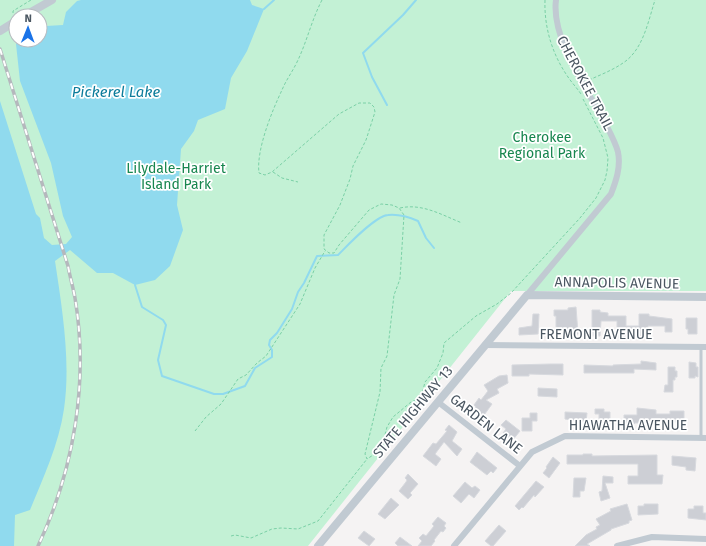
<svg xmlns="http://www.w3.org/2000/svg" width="706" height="546" viewBox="0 0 706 546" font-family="'Fira Sans',sans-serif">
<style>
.green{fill:#c3f1d5;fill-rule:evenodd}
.water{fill:#90daee}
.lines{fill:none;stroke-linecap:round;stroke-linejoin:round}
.stream{stroke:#90daee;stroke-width:2}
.building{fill:#cdcfd5;stroke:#d7d9de}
.path{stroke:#7ad0a6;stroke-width:1;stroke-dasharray:3 2;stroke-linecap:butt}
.service{stroke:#c1cad2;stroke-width:3}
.minor{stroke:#c1cad2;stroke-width:6}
.tertiary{stroke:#c1cad2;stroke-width:8}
.rail-casing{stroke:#b5b8bd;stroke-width:3.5}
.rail{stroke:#fff;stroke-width:2;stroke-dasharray:6;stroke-linecap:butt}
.labels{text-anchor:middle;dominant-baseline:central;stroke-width:3.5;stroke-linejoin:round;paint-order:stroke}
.street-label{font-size:14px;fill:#4a5661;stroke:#fff}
.park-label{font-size:14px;fill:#17864f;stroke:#fff}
.water-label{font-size:15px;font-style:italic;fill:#0c7c9b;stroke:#fff}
</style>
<rect width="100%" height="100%" fill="#f5f3f3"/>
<path class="green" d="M0,0H706V291H511L308,546H0ZM16,16H40V40H16Z"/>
<path class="water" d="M81,0H250L252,5L264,9L247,51L231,78L225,109L198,120L194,131L181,149L177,205L183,230L170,266L155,280L135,285L113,273H97L70,250L55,261C62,308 71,361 64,409C59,444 43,478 30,510L15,515L14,546H0V101L36,214L40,218L44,238L52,245L66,244L72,237L63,216L51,163L20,81L16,44L18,40H40V27L44,25L46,26L63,25L66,12L77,1Z"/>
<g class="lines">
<path class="stream" d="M264,9L274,0
M387,105L372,77L363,53L403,15L416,0
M135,285L142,307L163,320L166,325L158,360L162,376L214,394H223L245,386L255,368L272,357V350L269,345L270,340L277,333L292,309L298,292L304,283L317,256L338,255C348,245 375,216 388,215C398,214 409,217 418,221L426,238L434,248"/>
</g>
<path class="building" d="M576,307L578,334H556V316H554V310H568V308Z
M592,310H600V312L608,313V316H626V326H639V314H649V316L672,319V332H665V326H648V338L625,336V338H617V321H601L600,336H592Z
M533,314H539L538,334L519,335V328L532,326Z
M686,318H697V334H688V329H686Z
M641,361L656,363V370L634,369V373H584V365L613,366V365L641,364Z
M689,362L696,363V367H698V377L695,376V378H689Z
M551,364H563V375L529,374V376H512V365Z
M668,367H675V371H677V377H675V380H673V392H664L665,385H668Z
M507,375L508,383L497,389L499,393L486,400L492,404L482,418L474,410L476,407L474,405L479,398L481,400L488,391L484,385L499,376Z
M538,388L557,389V397L538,396Z
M637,408L656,410V414H670V411H684V422H663V420H647V423H635L632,426H624V415H637Z
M595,409H604V412H610V421H599V414H595Z
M565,412L587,413L586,422L565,419Z
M530,413H537V421H532V431H522V418H530Z
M506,420L520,431L512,441L503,433L506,429L501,425Z
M449,425L457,432L452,441L462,449L457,456L444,442L435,454L441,459L436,466L423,456L433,443L436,444L447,431L445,430Z
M477,452L497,468L493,473L491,471L487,475L470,462Z
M583,454H592V456L657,455V475H663L662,484H628V476H638V464H567V455H583Z
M672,456L696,458L695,471L686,470V467L672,465Z
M553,457L560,463L549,478L543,473L547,468L546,467Z
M408,474L418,484L410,493L412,495L408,499L399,491L406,482L407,480L405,478Z
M603,476L613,477V483H605L610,498L601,501L599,492L602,491Z
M574,478H586L584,491H580V497H573Z
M536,481L544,487L535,497L534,495L523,508L522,507L519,510L515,506Z
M465,482L472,488L475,486L480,490L474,498L469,494L461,503L453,496Z
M391,498L399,505L385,519L378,514Z
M627,504L632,520L629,521V523L611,529V530L587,544L590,546H575L586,535L597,529L596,527L600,525L596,519L611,511L610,509Z
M644,504H658V514L638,515V506H644Z
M694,506H703V513H706V520L688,518V509H694Z
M438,517L446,523L444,526L446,528L443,532L441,531L434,540L435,541L431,546H418L422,541L419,538L423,534L426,536L434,526L432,524Z
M499,525L506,531L493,546H491L485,541Z
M364,531L375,539L369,546L358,538Z
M400,537L412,546H398L395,543Z"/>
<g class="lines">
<path class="path" d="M322,0C312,19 307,41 298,60C293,71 286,80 282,90C272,111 256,150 259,173L265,175L272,172L339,114L359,103H370L374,107L375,112L366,140L353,166L350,179L340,205L324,235V249L329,253H334L339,245L369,210L381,204L392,205L399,208L404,215L400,279L394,295L387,356L381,368L380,392L365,454L367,459L381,450L387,427L393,417L411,402L421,398L425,382L437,368L443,353L444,343L476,316L497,304L511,293L580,218L596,198L605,180L607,171L608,158L603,138L583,99
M545,0C544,27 552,54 568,77C572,83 577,88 581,94
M13,13V11L31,0
M589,80C600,75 613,70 623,63C643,50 648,22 655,0
M273,172L282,178L298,182
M400,208C422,203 442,215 462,223
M195,431L206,417L221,404L238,379L246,375L257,363L266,356L300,304L315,268L325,251
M231,536L235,535L251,538L272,529L281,528L298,529L318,521L367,459"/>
<path class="service" d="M701,347V438"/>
<path class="minor" d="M527,295L611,194C616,181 621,167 618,152C615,141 608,129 603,119C585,86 551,37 556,0
M485,345L706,347
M438,402L520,466
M454,546L532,452L565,436L706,438
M617,546L652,537L706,539"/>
<path class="tertiary" d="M24,16L52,0
M0,31L16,21
M318,546L527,295L706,297"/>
<g class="rail-casing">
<path id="rail" d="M0,49L68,266C70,277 73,287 75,298C89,381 74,470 38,546"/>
</g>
<use href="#rail" class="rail"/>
</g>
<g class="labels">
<g class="street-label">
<text transform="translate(585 83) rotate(62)">CHEROKEE TRAIL</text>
<text transform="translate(617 283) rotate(1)">ANNAPOLIS AVENUE</text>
<text x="596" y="334">FREMONT AVENUE</text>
<text transform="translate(413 412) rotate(-50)">STATE HIGHWAY 13</text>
<text transform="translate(486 424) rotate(38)">GARDEN LANE</text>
<text x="628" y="425">HIAWATHA AVENUE</text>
</g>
<g class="park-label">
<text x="542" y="137">Cherokee<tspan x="542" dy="16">Regional Park</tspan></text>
<text x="176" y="168">Lilydale-Harriet<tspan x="176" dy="16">Island Park</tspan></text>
</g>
<g class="water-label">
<text x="116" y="92">Pickerel Lake</text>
</g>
</g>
<g transform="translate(28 28) rotate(1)"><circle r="19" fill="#ffffff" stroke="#b7bbc0"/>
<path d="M0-3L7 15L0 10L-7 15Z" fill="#1a73e8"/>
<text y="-6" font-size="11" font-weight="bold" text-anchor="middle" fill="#4a5661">N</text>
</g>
</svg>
